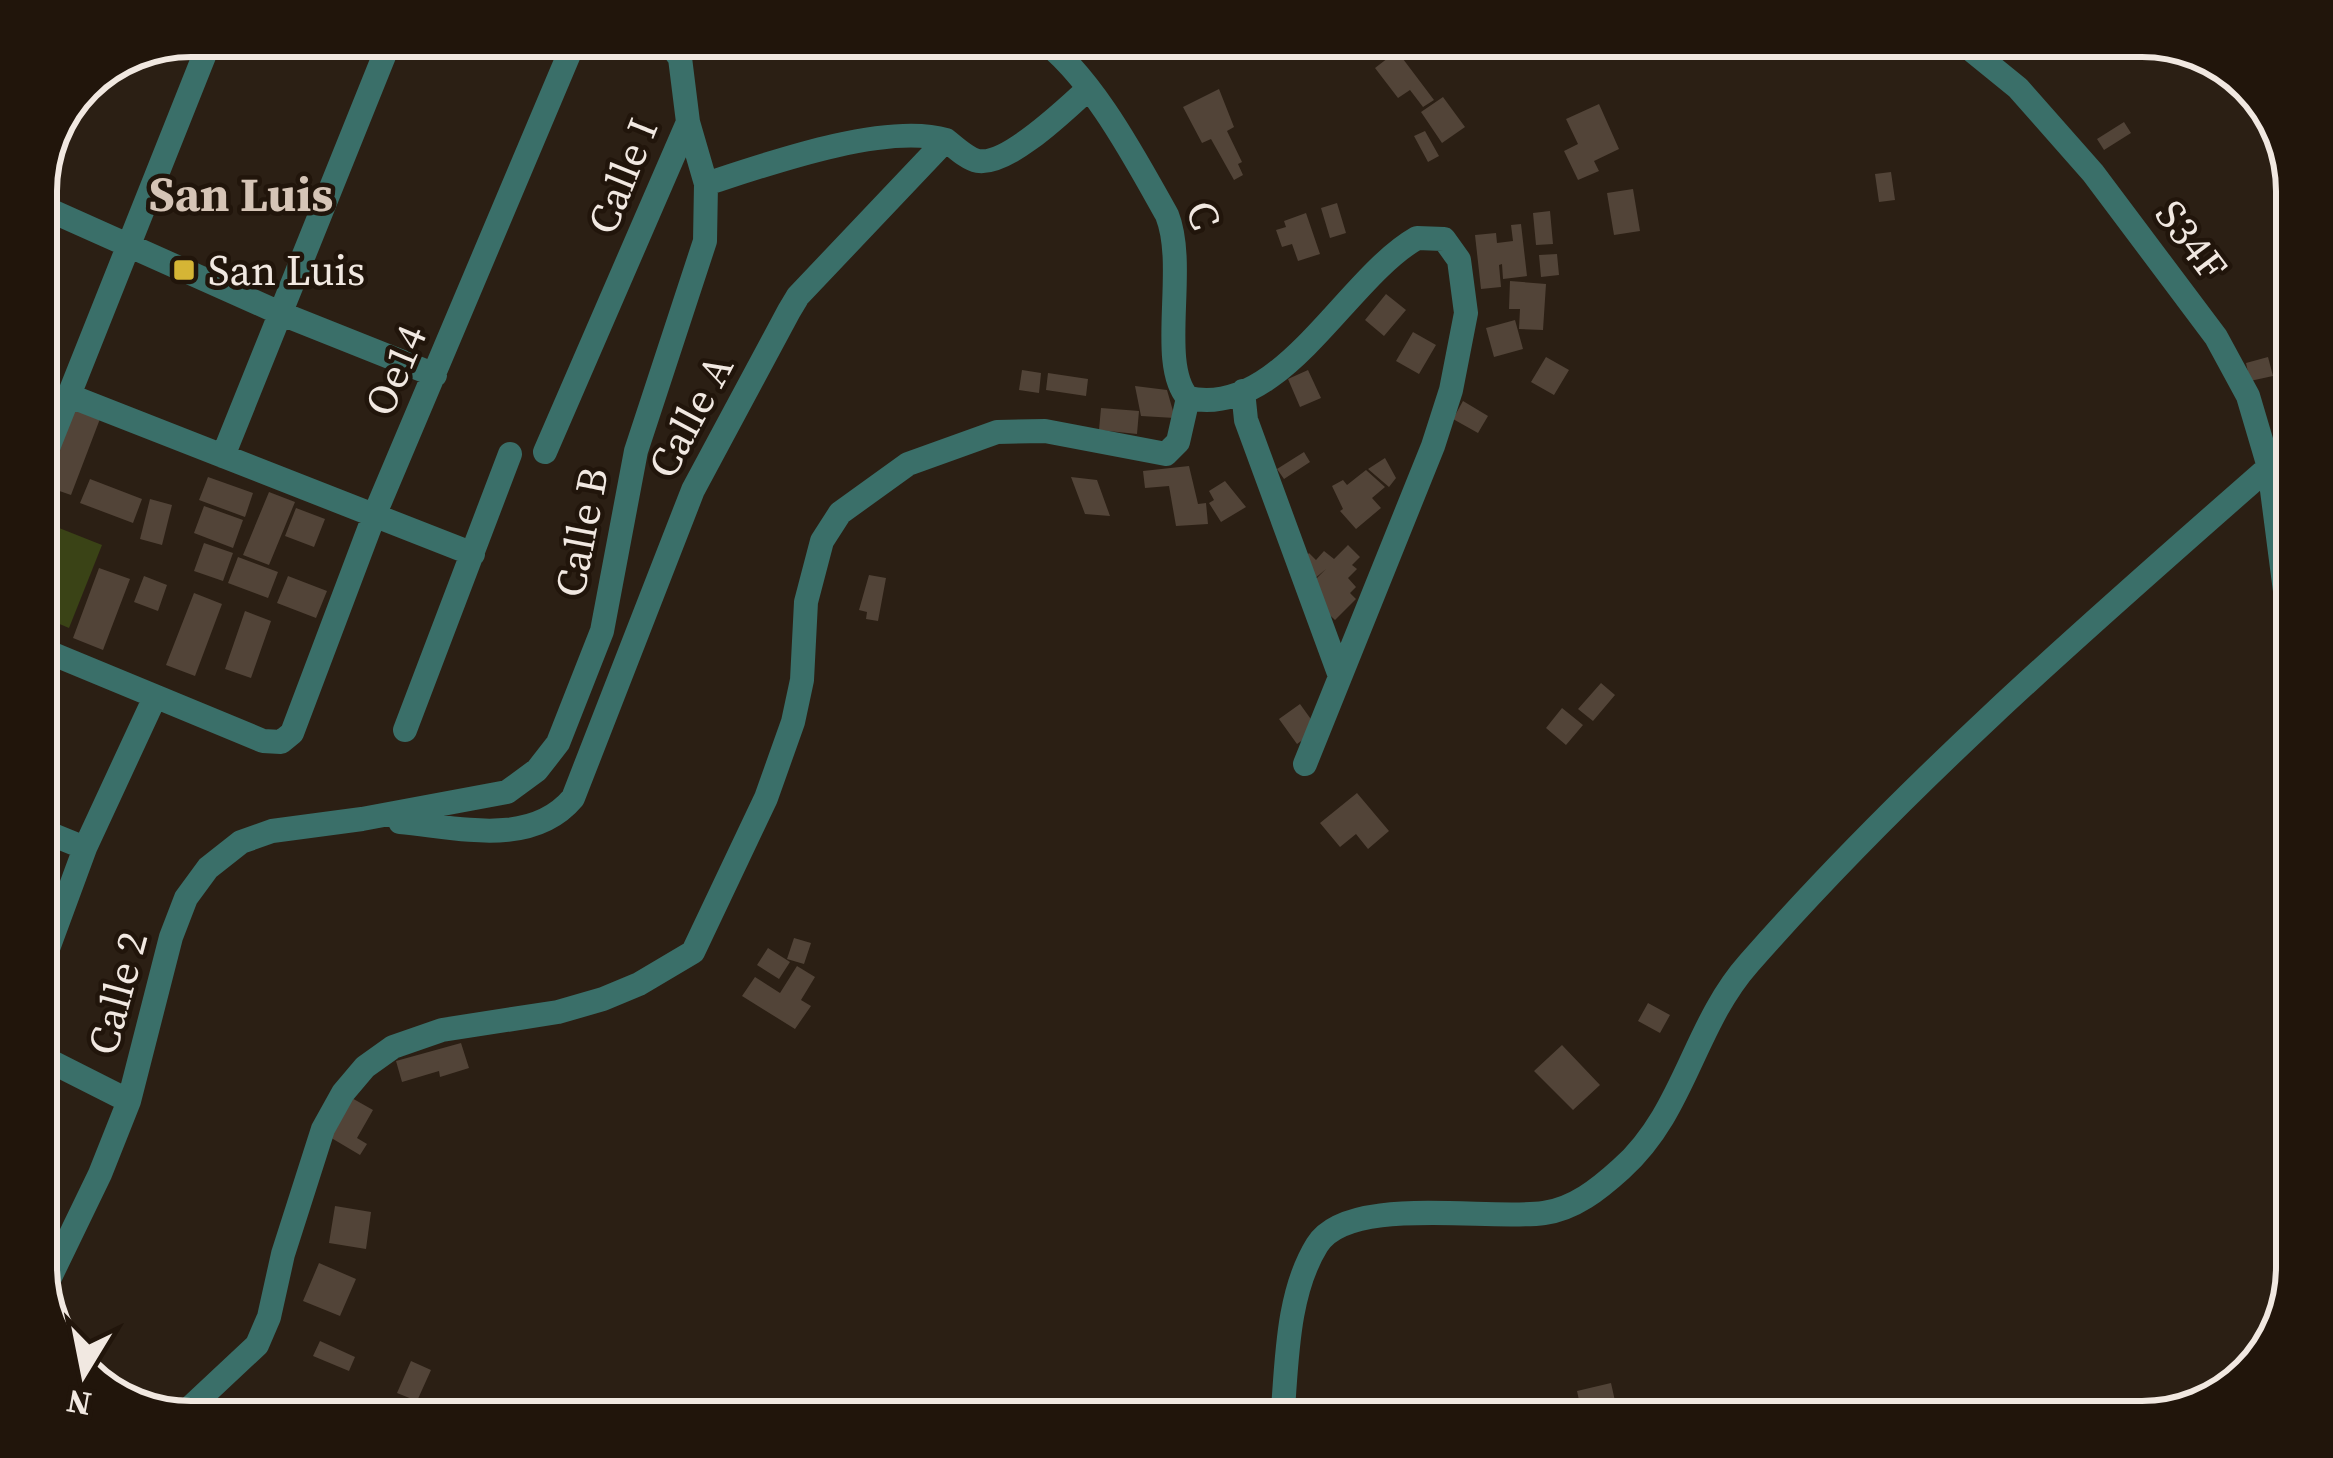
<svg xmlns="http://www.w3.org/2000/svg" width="2333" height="1458" viewBox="0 0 2333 1458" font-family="'Source Serif 4',serif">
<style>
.green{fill:#3a4316}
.building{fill:#524438}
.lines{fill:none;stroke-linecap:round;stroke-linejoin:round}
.minor{stroke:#3a6f69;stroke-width:24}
.poi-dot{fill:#d5b535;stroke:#21150b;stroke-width:4.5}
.labels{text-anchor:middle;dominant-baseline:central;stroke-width:9;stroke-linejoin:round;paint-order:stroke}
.street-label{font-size:42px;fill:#f1e8e1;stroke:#21150b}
.poi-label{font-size:42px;fill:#f1e8e1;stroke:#21150b;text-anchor:start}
.quarter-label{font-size:48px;font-weight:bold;fill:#d5c4b6;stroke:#21150b}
.rim{fill:none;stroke:#f1e8e1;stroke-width:6}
</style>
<rect width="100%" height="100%" fill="#2b1f14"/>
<path class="green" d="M49,524L102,545L69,628L36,614V558Z"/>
<path class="building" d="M1397,51L1434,100L1423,107L1410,90L1398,98L1375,68Z
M1219,89L1234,127L1227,131L1242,162L1238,164L1243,175L1234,180L1211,139L1202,143L1183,107Z
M1443,97L1465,127L1442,143L1421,112Z
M1599,104L1619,149L1594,161L1599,171L1578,180L1564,151L1578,144L1566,119Z
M2124,122L2131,133L2104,150L2097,139Z
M1425,131L1439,156L1428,162L1414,136Z
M1891,172L1895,200L1879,202L1875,174Z
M1633,189L1640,231L1614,235L1607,193Z
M1337,203L1346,233L1330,238L1321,208Z
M1550,211L1553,244L1536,245L1533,213Z
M1306,213L1320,254L1298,261L1292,244L1282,247L1276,230L1286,227L1284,221Z
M1521,224L1527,276L1503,279L1502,264L1499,265L1501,287L1481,289L1475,235L1496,233L1497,243L1513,241L1511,225Z
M1557,254L1559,275L1541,277L1539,255Z
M1510,281L1546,284L1543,330L1519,329L1520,309H1509Z
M1386,294L1406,310L1384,336L1365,320Z
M1515,320L1523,349L1494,357L1486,328Z
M1413,332L1436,345L1419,374L1396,361Z
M1546,357L1569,370L1554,395L1531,382Z
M2268,357L2273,376L2250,381L2246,363Z
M1022,370L1041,373L1039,393L1019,390Z
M1308,370L1321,398L1300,407L1288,379Z
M1048,373L1088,379L1086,396L1046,390Z
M1135,386L1167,390L1175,418L1141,416Z
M77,401L103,411L71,495L45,486Z
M1463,401L1488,416L1478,433L1453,419Z
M1101,408L1139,411L1137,434L1099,430Z
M1304,452L1310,462L1284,479L1277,469Z
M1385,458L1396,478L1389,487L1368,469Z
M1189,466L1198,504L1206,503L1208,524L1176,526L1169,486L1145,488L1143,471Z
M1366,470L1385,487L1372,498L1381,508L1356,529L1340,511L1343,509L1332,486L1343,480L1347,485Z
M208,477L253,493L245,517L199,500Z
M1071,477L1097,480L1110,516L1085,514Z
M90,479L142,499L133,523L80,503Z
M1225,481L1246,507L1221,522L1209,503L1214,500L1209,491Z
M269,492L295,502L269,565L243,555Z
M150,499L172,505L162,545L140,539Z
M204,506L243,520L233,548L194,533Z
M296,508L325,519L314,547L285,536Z
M204,543L233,553L223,581L194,571Z
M1348,545L1360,557L1352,565L1357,569L1348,578L1356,587L1350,593L1356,599L1335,620L1319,605L1308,587L1326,569L1313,580L1300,563L1309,553L1316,560L1324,551L1334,559Z
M238,557L278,572L268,598L228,583Z
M99,568L130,579L103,650L73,638Z
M869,575L886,578L878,621L866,619L867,612L859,610Z
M144,576L167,585L158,611L134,602Z
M288,576L327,591L316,618L277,603Z
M194,593L222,604L195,676L166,665Z
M245,611L271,621L251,678L225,669Z
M1601,683L1615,695L1593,721L1578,709Z
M1300,704L1318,729L1297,744L1279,719Z
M1562,708L1583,725L1566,745L1546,728Z
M1357,793L1389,831L1368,849L1356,834L1340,847L1320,823Z
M794,938L811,943L804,964L787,959Z
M768,948L790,962L779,979L757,965Z
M797,966L815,977L801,1000L811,1006L795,1029L742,996L755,977L780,993Z
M1648,1003L1670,1015L1660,1033L1638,1021Z
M461,1043L469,1068L440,1077L439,1071L402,1082L396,1061Z
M1562,1045L1600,1085L1573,1110L1534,1071Z
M350,1097L373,1110L357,1138L367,1144L360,1155L328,1136Z
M335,1206L371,1212L366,1249L329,1243Z
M319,1263L356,1279L340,1316L303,1301Z
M320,1341L355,1357L349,1371L313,1356Z
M411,1361L431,1370L417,1401L397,1393Z
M1611,1383L1615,1401L1581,1409L1577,1391Z"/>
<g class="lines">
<path class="minor" d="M543,36L649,38L671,46L680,58L688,122L545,452
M1037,36C1091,74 1135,158 1167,215C1188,268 1157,363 1188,398C1281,419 1345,279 1417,238L1444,239L1459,260L1466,313L1451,390L1433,446L1305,764
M1954,36L2018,88L2093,173L2216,337L2248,396L2269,467L2297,684
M946,140C955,147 967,159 978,161C1008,166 1067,108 1088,89
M36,204L282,314L435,375
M1243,391L1246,420L1340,676
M70,396L473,554
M223,456L392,36
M36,478L212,36
M36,647L263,741L281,742L292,733L374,516L575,40
M405,730L510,454
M400,822C457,827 531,848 573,798L693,490L789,311L798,296L946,140C886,122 767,164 706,184
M36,828L85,848
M36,981L85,848L155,697
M36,1054L129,1101
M42,1294L100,1174L129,1101L171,937L186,898L208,868L241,842L272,831L362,819L507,792L537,770L558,743L602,631L636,451L705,241L706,184L688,122
M179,1418L257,1345L269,1317L283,1254L323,1129L343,1093L365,1067L393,1047L442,1030L558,1012L603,999L639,984L693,952L766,798L793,722L802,680L806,602L822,541L840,513L908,464L997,432L1045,431L1166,454L1178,442L1188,398
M1282,1422C1287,1365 1286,1295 1317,1245C1348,1194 1488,1221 1544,1213C1574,1209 1599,1189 1621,1169C1685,1112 1693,1026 1749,963C1907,783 2090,624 2269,467"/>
</g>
<rect class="poi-dot" x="172" y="258" width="24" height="24" rx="6"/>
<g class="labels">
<g class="street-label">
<text transform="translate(622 176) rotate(-68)">Calle I</text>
<text transform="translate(1204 215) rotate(71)">C</text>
<text transform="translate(2192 240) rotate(53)">S34F</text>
<text transform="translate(395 370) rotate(-67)">Oe14</text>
<text transform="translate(690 416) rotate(-62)">Calle A</text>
<text transform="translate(581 532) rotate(-79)">Calle B</text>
<text transform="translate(117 993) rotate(-75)">Calle 2</text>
</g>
<g class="poi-label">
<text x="208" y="270">San Luis</text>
</g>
<g class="quarter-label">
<text x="241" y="194">San Luis</text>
</g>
</g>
<path d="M0 0H2333V1458H0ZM191 57H2142A134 134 0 0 1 2276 191V1267A134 134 0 0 1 2142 1401H191A134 134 0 0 1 57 1267V191A134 134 0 0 1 191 57Z" fill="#21150b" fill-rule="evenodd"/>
<path class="rim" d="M191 57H2142A134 134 0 0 1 2276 191V1267A134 134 0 0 1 2142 1401H191A134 134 0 0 1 57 1267V191A134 134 0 0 1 191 57Z"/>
<g transform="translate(84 1374) rotate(190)" stroke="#21150b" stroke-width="9" paint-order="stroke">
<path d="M0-9L21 45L0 30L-21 45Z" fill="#f1e8e1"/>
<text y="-18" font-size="33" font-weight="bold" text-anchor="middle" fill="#f1e8e1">N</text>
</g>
</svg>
